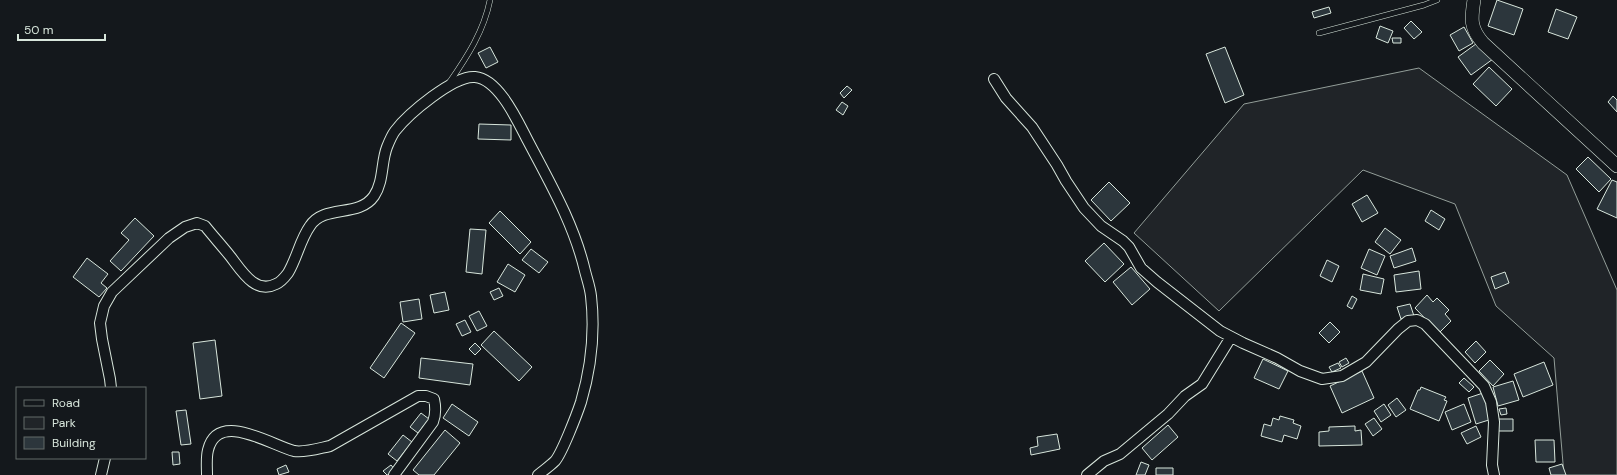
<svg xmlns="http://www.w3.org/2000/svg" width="1617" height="475" viewBox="0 0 1617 475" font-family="'DM Sans',sans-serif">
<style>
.green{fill:#202428;stroke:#939e99}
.building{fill:#2c363c;stroke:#d8e6dc}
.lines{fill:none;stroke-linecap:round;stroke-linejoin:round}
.service-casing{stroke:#d8e6dc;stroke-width:6}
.minor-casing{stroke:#d8e6dc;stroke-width:12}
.tertiary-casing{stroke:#d8e6dc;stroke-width:14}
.service{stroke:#14181c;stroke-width:5}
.minor{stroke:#14181c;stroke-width:10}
.tertiary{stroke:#14181c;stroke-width:13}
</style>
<rect width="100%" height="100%" fill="#14181c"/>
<path class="green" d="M1419,68L1567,175L1617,290V475H1564L1554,358L1496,306L1455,204L1363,170L1219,311L1134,233L1244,104Z"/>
<path class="building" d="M1497,0L1523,9L1514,35L1488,26Z
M1329,7L1331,13L1314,18L1312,12Z
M1556,9L1577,17L1568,39L1548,32Z
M1411,21L1422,32L1414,39L1404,28Z
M1380,26L1393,31L1388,43L1376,38Z
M1464,27L1473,43L1459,51L1450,35Z
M1392,38H1401V43H1393Z
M1480,41L1493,59L1471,75L1458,57Z
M490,47L498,62L486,68L478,53Z
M1225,47L1244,95L1225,103L1206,54Z
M1489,67L1512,89L1496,106L1473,84Z
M847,86L852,90L844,98L840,93Z
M1613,96L1617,100V112L1608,102Z
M842,102L848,106L843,115L836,110Z
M479,124L511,125V140L478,139Z
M1588,157L1611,179L1599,192L1576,169Z
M1612,180L1617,182V218L1597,209Z
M1109,182L1130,203L1111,221L1091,200Z
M1367,195L1378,213L1362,222L1352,204Z
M1431,210L1445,219L1439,230L1425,221Z
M500,211L531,242L520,254L489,223Z
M135,218L154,236L121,271L110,261L129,240L121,233Z
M1385,228L1401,240L1390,254L1375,242Z
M470,229L486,230L482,274L466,272Z
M1104,243L1124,264L1105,282L1085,261Z
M1412,248L1416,261L1394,268L1390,256Z
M531,249L548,262L539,273L522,260Z
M1369,249L1385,256L1377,275L1361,268Z
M87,258L108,274L101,283L107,288L99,297L73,277Z
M1327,260L1339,266L1332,282L1320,276Z
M508,264L525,275L515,292L497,282Z
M1131,267L1150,289L1132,305L1113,282Z
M1419,271L1421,289L1396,292L1394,275Z
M1505,272L1509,283L1495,289L1491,277Z
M1363,274L1384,279L1381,294L1360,290Z
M499,288L503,296L494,300L490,292Z
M445,292L449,310L434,313L430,295Z
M1427,295L1433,302L1437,298L1449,310L1445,314L1451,321L1439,333L1415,308Z
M1352,296L1357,299L1352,309L1347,306Z
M419,299L422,319L403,322L400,302Z
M1410,304L1414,316L1401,319L1397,307Z
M479,311L487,326L477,331L469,316Z
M465,320L471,332L462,336L456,324Z
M1330,322L1340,332L1329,343L1319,333Z
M401,323L415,333L384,378L370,368Z
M494,331L532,367L519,381L481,345Z
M215,340L222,396L200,399L193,343Z
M1476,341L1486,352L1475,363L1465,352Z
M475,343L481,349L475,355L469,349Z
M421,358L473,364L470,385L419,378Z
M1346,358L1349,363L1342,367L1339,362Z
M1263,359L1288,371L1279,389L1254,378Z
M1490,360L1504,374L1493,386L1479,371Z
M1544,362L1553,385L1523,397L1514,374Z
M1338,363L1341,368L1332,372L1329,367Z
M1362,371L1374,398L1342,413L1330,386Z
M1464,378L1474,387L1469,392L1459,383Z
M1513,381L1519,400L1498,406L1493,387Z
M1421,387L1446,397L1444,400L1447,401L1439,421L1410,409L1418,390H1420Z
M1483,393L1492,419L1476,424L1468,398Z
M1397,398L1406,410L1396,417L1388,405Z
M452,404L478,422L469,436L443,418Z
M1384,404L1391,415L1381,422L1374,411Z
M1464,404L1471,422L1452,430L1445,412Z
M1506,408L1507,414L1501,415L1499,409Z
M186,410L191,444L181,445L176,411Z
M421,413L429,419L418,433L410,427Z
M1280,416L1294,420L1293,423L1301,426L1297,439L1284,435L1282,442L1261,436L1264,424L1271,426L1273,418L1279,420Z
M1374,418L1382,429L1373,436L1365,424Z
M1497,419H1513V431H1497Z
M1168,425L1178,437L1152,460L1142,448Z
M1355,426V431L1361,430L1362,445L1319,446V432L1329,431V427Z
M1476,426L1481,437L1467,444L1461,433Z
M445,430L460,443L434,475H419L413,470Z
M1057,434L1060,449L1031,455L1030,448L1038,446L1037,437Z
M403,435L412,442L397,461L388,454Z
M1535,440H1554L1555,462H1536Z
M172,452H179L180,464L173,465Z
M1141,462L1149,465L1145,475H1136Z
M1562,464L1566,475H1551L1549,468Z
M286,465L289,472L279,475L277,469Z
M391,465L396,471L391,475H387L383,471Z
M1156,468H1173V475H1156Z"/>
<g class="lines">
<g class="service-casing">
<path id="service" d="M1319,33L1424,5L1437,0
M449,83C467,57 484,31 490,0"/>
</g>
<g class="minor-casing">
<path id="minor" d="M994,79L1006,98L1032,127L1057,165L1066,181L1084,208L1101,226L1123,241L1129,247L1141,268L1157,282L1220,331L1243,343L1277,358L1300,371L1322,379L1342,376L1366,362L1398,329L1408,321L1417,320L1425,324L1484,386L1491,402L1494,422L1492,465L1494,475
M111,388L110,379L102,339L100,323L104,306L112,292L169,238L185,227L197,223L205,226C213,236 222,246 230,256C241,270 255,295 276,284C281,282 285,277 288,273C297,258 300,240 310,226C324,204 359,218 374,196C384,181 381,162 387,147C389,142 392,135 395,131C408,114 454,75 475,77C499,79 518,122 528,141C550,183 574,224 585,271C587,279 590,287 591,296C595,331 591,368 581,402C577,414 562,453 555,461C550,466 544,470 538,475
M101,475L105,458
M207,475C207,467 206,458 208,450C218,410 271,445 294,451C305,453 320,448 330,446L418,396H426L434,399C436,408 436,414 433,422L394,475
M1087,475L1104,461L1120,454L1168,414L1185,396L1202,384L1231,337"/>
</g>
<g class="tertiary-casing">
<path id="tertiary" d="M1474,0C1471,19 1470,28 1483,43L1617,166"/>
</g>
<use href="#service" class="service"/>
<use href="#minor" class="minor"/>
<use href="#tertiary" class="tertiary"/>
</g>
<rect x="16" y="387" width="130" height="72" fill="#14181c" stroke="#626a69"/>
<rect x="24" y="400" width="20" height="6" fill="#14181c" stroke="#626a69"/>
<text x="52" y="407" font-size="12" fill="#d8e6dc">Road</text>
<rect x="24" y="417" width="20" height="12" fill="#202428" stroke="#626a69"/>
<text x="52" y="427" font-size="12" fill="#d8e6dc">Park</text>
<rect x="24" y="437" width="20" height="12" fill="#2c363c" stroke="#626a69"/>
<text x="52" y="447" font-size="12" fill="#d8e6dc">Building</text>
<path d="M18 34v6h87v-6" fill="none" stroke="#d8e6dc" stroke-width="2"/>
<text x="24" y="34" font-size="12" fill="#d8e6dc" stroke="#14181c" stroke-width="3" paint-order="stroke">50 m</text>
</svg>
